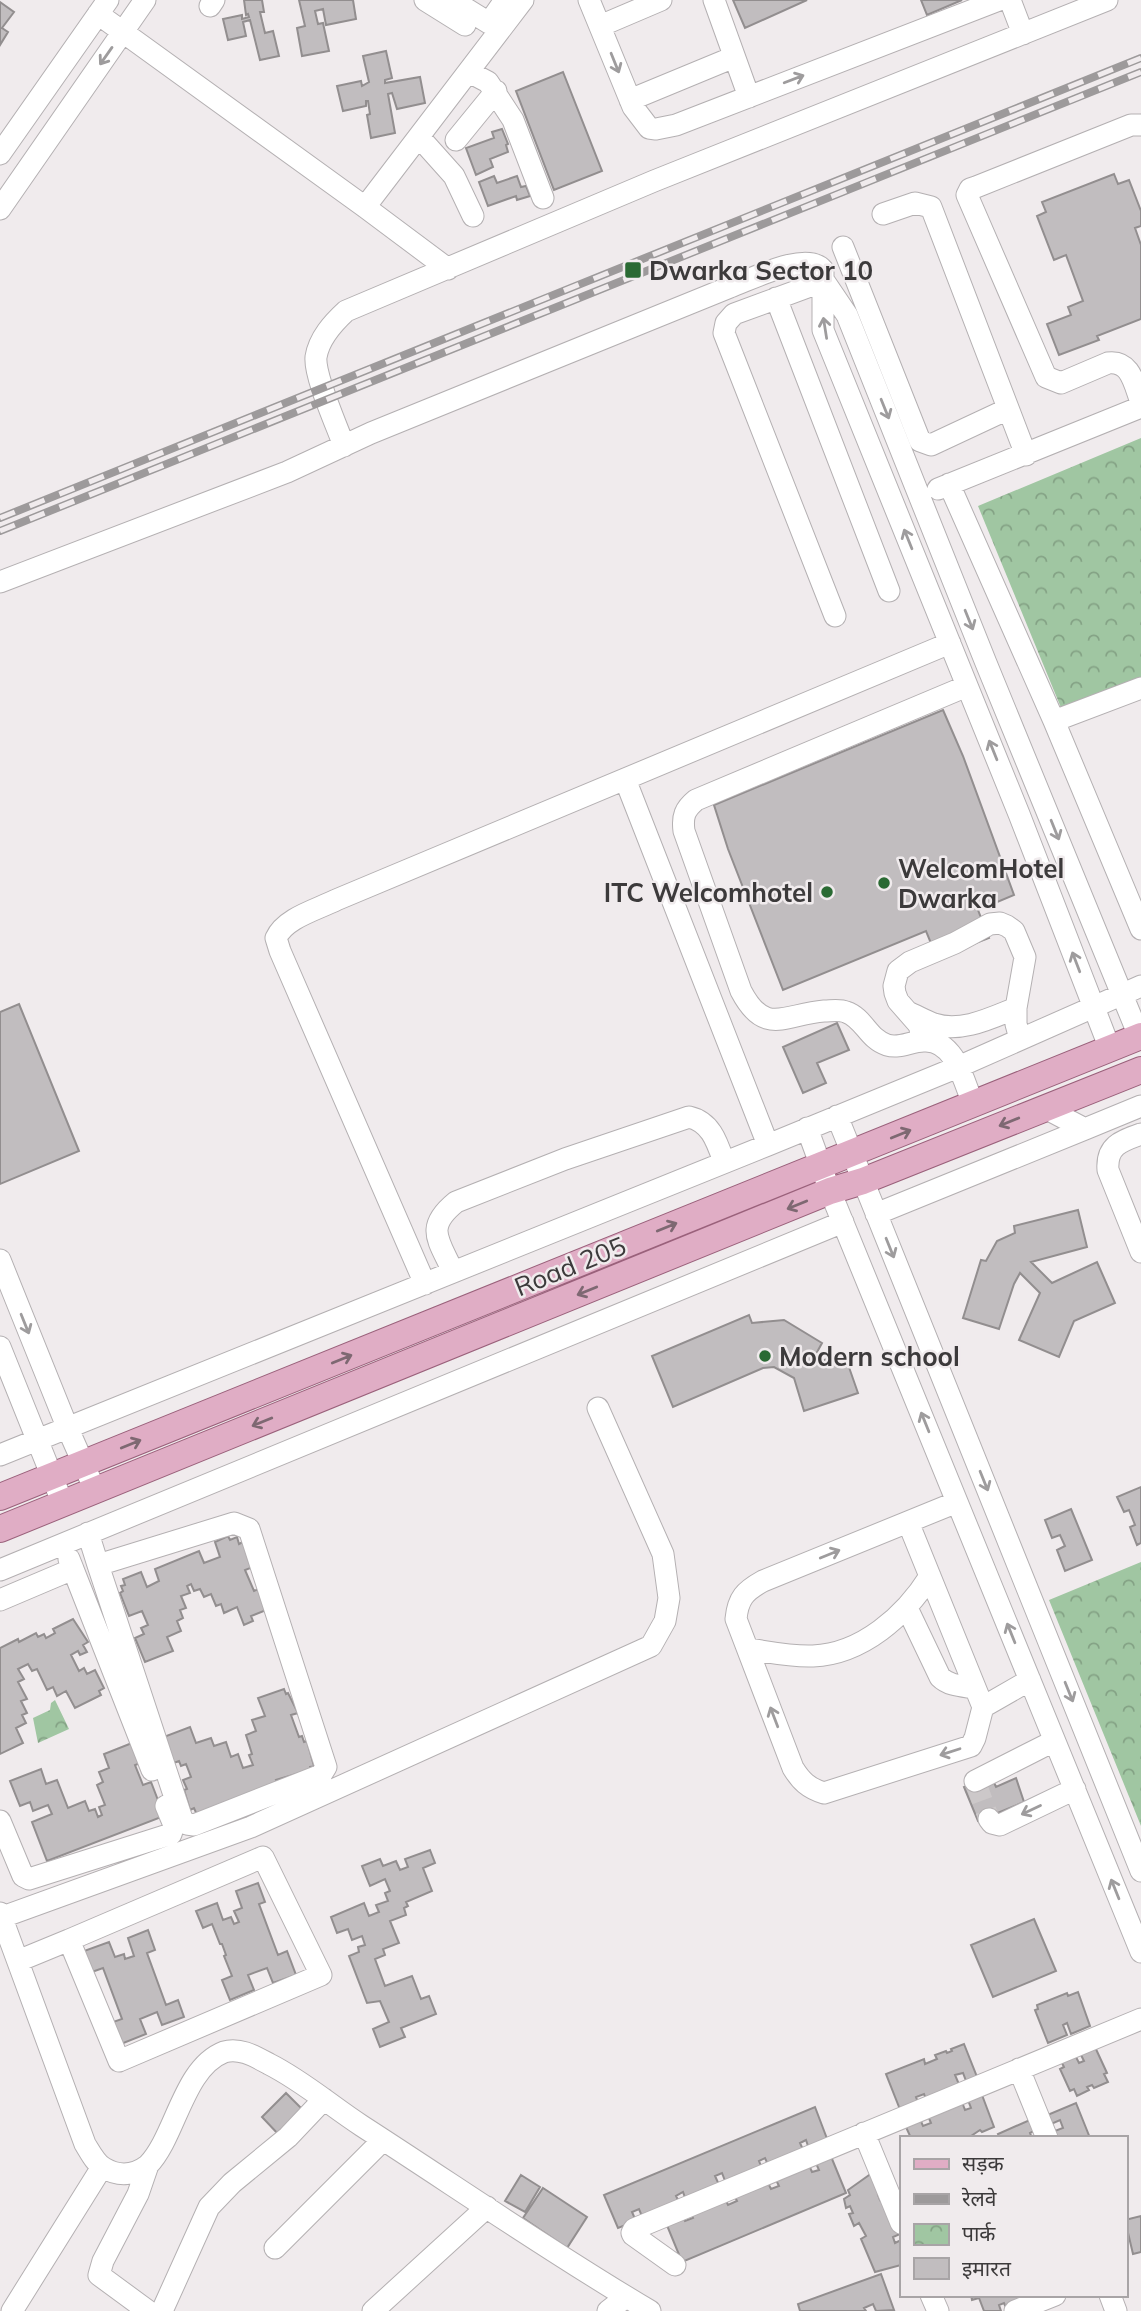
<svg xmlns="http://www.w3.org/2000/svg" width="1141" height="2311" viewBox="0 0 1141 2311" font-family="Mulish,'Noto Sans Devanagari',sans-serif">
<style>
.park{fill:url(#park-crowns)}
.building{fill:#c1bdbf;stroke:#928e8f;stroke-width:2}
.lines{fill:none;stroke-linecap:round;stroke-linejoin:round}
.minor-tunnel{stroke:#ccc8c9;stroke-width:21;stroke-dasharray:21 10;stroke-linecap:butt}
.minor-casing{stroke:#b4b0b2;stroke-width:23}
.major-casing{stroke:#9a617b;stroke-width:28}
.minor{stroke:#fff;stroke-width:21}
.major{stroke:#e0adc5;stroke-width:26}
.rail-casing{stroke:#9d9a9b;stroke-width:8}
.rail{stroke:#f0ebed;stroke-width:5;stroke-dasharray:16;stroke-linecap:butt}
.oneway{stroke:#9e9c9d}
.oneway2{stroke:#7e6872}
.poi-dot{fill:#2a6a33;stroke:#f0ebed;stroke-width:2.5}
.labels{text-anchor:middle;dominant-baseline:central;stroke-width:5;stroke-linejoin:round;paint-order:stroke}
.poi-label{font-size:26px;font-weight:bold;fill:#3c3a3b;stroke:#f0ebed;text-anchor:start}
.street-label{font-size:26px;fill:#3c3a3b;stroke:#f0ebed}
</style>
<defs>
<pattern id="park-crowns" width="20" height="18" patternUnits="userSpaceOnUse" patternTransform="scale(1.75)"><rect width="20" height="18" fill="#a0c6a2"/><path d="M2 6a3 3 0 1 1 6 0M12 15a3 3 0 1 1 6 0" fill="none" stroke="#84a285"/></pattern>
</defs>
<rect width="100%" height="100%" fill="#f0ebed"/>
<path class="park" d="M1141,438V683L1064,715L978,506Z
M1141,1562V1826L1049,1600Z
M55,1700L69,1729L38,1743L33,1718L50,1710L51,1703Z"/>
<path class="building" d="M244,0H262L264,12H260L265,33L273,31L279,56L260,60L250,20L243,22L246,36L228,40L223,19L242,15V19L249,17L248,14L246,15Z
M299,0H353L356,19L326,25L323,9L315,11L318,24L323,23L329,51L302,56L297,28L305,26Z
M733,0H807L745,28Z
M921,0H962L927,15Z
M0,2L14,12L2,28L8,32L0,45Z
M386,51L392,78L385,80V83L420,77L425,103L397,109L392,93L388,94L395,133L371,138L367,115L370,114L368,101H366V106L343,111L337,86L361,81L362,86L369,82L363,56Z
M563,72L602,171L554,190L516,91Z
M502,129L508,144L506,145L508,152L490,159L493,167L476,175L466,148L494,138L492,132Z
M1114,174L1118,184L1129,180L1141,211V226L1135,228L1141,245V319L1097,336L1099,340L1059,355L1047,324L1071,315L1068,307L1083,301L1066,255L1054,260L1037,216L1046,212L1042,202Z
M494,176L497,183L517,176L521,187L526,186L530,196L517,200L516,196L488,206L479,182Z
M943,710L963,756L1014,895L978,910L989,938L937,958L926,931L783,990L728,849L714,805Z
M19,1004L79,1151L0,1184V1012Z
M837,1023L849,1050L817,1063L826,1083L803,1093L783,1047Z
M1078,1210L1087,1247L1031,1262L1052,1283L1097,1262L1115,1303L1074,1321L1059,1357L1019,1340L1040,1293L1020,1273L1014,1284L999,1329L963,1318L981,1260L986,1261L997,1241L1015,1233L1014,1226Z
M749,1315L752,1323L784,1320L822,1343L810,1365L844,1353L858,1393L804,1411L794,1378L774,1367L763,1368L673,1407L652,1356Z
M1141,1487V1543L1137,1545L1130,1527L1135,1525L1129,1510L1124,1512L1117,1497Z
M1071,1509L1092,1560L1065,1571L1057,1550L1065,1546L1060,1535L1052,1538L1045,1520Z
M228,1536L230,1540L237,1537L239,1544L243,1542L253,1567L245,1570L254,1591L263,1587L269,1609L251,1616L253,1621L244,1625L237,1607L224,1613L221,1604L216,1606L211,1594L204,1597L200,1589L194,1591L191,1584L187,1586L190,1593L181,1596L186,1608L180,1610L183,1618L177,1621L181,1631L167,1637L173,1651L145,1662L135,1638L144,1634L141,1628L148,1625L142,1611L129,1616L120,1593L123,1591L121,1586L125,1585L123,1579L141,1572L147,1587L159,1581L155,1569L199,1551L204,1563L220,1557L215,1542Z
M73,1619L88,1642L83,1645L87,1652L80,1655L78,1651L71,1655L79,1671L84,1668L87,1674L95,1670L104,1688L99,1691L101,1695L75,1708L66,1691L57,1696L53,1687L47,1690L37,1669L32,1671L28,1664L18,1669L24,1679L18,1682L27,1699L21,1701L27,1713L22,1715L26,1723L16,1728L23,1743L0,1754V1648L18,1639L19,1642L36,1633L38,1637L44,1634L46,1638L55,1633L53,1629Z
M284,1689L286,1694L288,1693L298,1713L291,1715L299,1737L302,1736L304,1742L307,1741L314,1766L310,1767V1770L276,1780L278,1785L198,1817L194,1808L190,1810L184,1790L187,1789L183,1780L191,1777L186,1764L181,1766L179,1761L171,1764L161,1738L190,1727L196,1743L211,1738L214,1746L226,1742L231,1757L238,1754L243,1768L253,1765L249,1755L252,1754L246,1735L256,1731L252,1720L265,1716L258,1698Z
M132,1743L146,1761L135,1765L143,1785L151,1782L164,1816L47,1861L32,1822L52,1814L48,1805L33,1811L30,1802L20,1806L10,1781L41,1769L46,1784L57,1780L68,1808L85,1801L89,1811L95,1809L98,1817L102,1815L99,1807L105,1805L97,1785L103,1782L99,1772L109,1768L104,1754Z
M991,1776L996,1787L1016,1778L1024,1802L978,1821L964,1787Z
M430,1850L435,1863L423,1868L432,1891L406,1902L408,1906L404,1908L406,1915L390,1921L399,1943L383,1949L385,1955L375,1959L385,1986L412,1976L421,1999L429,1996L436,2014L401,2028L405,2037L380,2047L373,2029L389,2022L380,2001L367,2003L349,1956L359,1952L358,1947L365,1945L362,1936L352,1940L348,1929L337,1933L331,1917L364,1903L369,1916L379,1912L376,1905L388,1901L385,1893L390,1891L385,1879L370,1886L362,1866L380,1859L383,1866L396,1861L400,1870L408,1867L405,1859Z
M258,1883L265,1902L259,1904L278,1955L287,1951L296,1975L273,1983L267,1968L248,1975L254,1990L230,2000L222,1980L232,1976L224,1956L226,1955L222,1944H220L212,1924L203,1928L196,1911L217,1903L223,1920L231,1917L234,1924L239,1922L234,1911L242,1908L236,1891Z
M1034,1919L1056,1971L993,1997L971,1945Z
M148,1930L155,1950L147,1953L166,2005L178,2000L184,2017L162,2025L157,2012L140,2019L146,2034L121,2044L113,2022L122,2019L103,1968L92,1972L84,1951L109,1942L115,1957L124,1954L125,1959L134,1956L128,1938Z
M1078,1992L1090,2026L1071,2034L1067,2023L1063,2025L1067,2035L1048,2043L1035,2010L1038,2009L1037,2005L1067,1993L1068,1996Z
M964,2044L979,2082L968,2086L963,2073L955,2075L961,2089L927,2102L924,2094L916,2097L919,2105L901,2112L886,2074L924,2059L925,2064L937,2059L935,2055L946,2051L947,2053L952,2051L951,2049Z
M1095,2047L1107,2073L1104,2074L1108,2082L1094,2088L1092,2085L1087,2087L1089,2090L1077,2096L1074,2089L1070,2091L1060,2069L1064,2067L1060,2059L1074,2053L1079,2063L1084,2061L1079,2051Z
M286,2093L305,2112L280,2136L262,2117Z
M982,2095L994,2127L982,2132L980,2130L968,2138H911L905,2125L920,2119L923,2126L931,2123L928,2116L962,2102L965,2110L971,2108L968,2100Z
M1076,2103L1090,2138H1055L1052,2132L1063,2128L1060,2120L1049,2125L1045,2116Z
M815,2107L829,2144L810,2152L806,2140L800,2143L805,2154L770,2169L765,2158L759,2161L763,2171L727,2186L722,2173L715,2176L721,2189L687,2203L683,2192L676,2196L681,2206L644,2221L639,2209L632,2212L636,2221L618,2228L604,2195Z
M1032,2119L1036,2130L1030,2133L1032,2138H1000L998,2134Z
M830,2154L846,2193L682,2262L666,2223L683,2216L685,2221L693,2218L691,2213L725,2198L728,2205L737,2201L734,2195L767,2181L771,2189L779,2186L775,2178L808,2163L812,2172L819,2170L815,2161Z
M872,2173L881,2193L878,2195L880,2200L883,2198L900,2234L893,2237L895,2243L901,2240V2265L875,2272L861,2239L866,2236L859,2223L854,2226L849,2214L853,2213L850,2206L846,2208L844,2199L850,2195L848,2190Z
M521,2175L540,2187L525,2212L505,2201Z
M543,2188L587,2217L567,2248L523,2218Z
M1141,2216V2252L1133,2254L1125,2220Z
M881,2274L894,2310L876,2311L873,2304L864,2308L866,2311H800L798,2304Z
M971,2295H1043L1007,2310L1004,2303L999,2305L1001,2311H984L979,2298L972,2300Z"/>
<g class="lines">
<path class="minor-tunnel" d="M975,1781L989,1819"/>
<g class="minor-casing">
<path id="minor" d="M425,0L465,25
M452,0L489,23L505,0
M589,0L633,107L649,128L656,129L676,125L999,0
M714,0L749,97
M1010,0L1023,34
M210,6L214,0
M98,14L365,207L448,269
M600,26L661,0
M469,72L488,82L513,120L543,198
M630,100L734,57
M1141,125H1131L976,187L970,189L967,195L1046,377L1061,383L1108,363C1131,360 1134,384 1141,402
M420,138L454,176L473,216
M456,140L496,91
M0,154L108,0
M365,207L523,0
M0,209L145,0
M883,214L915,203L931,207L1026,455
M843,247L920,441L931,445L1008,409
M824,281L847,315L986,663L1139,1036
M824,281L734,314L726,323L724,333L835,616
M776,298L889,591
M344,446C337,426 314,376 316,357C319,338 333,323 346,311L654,181L1107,0
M949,484L1054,721L1141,929
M938,489L1141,407
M0,582L287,472L371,433L730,287C750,280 807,250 823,270V330L1019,814L1110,1049
M967,686L696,800C685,809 682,816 684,831L741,991C765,1037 785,1014 824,1011C831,1011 839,1009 846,1012C864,1018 868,1039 887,1045C900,1049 911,1041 924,1041C955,1039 964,1082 973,1104
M1054,721L1141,688
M625,779L768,1145
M908,1012C917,1016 926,1021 934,1024C961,1033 991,1018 1016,1008
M923,1041L919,1025L898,1001L895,993L894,986L898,971L910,962L955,943L990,924L1000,923L1007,926L1014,931L1025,957L1016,1008V1024L1020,1039
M1045,1108L1085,1129L1141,1106
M837,1116L1141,1871
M807,1128L830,1191L1141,1952
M1141,1134C1121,1141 1106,1146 1108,1170L1141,1252
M876,1214L1085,1129
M0,1260L68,1429L95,1490
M453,1272C439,1240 424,1228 456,1202L565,1159L689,1117C711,1122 717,1142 724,1162
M425,1284L280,951L276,938C285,918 316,910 336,900L950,643
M0,1347L63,1504
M0,1455L768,1145L958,1067L1141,986
M957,1502L763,1581C745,1591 738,1598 736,1619L793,1768C801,1781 808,1788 824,1793L971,1746L975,1738L983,1707L1030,1680
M908,1522L983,1707
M88,1533L98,1565L182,1819L187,1824L194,1825L321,1775L326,1767L249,1529L234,1523L98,1565
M73,1569L152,1770
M0,1570L843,1222
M0,1600L73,1569L69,1559
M907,1608L940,1677C949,1686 963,1686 975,1688
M748,1649C769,1652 791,1657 813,1656C862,1654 905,1616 930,1576
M975,1781L1054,1741
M989,1819L992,1823L1000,1825L1075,1789
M0,1821L23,1876L29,1879L171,1834L174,1825L166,1806
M0,1913L85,2144C90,2152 96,2164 104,2168C119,2177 135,2175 148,2165C176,2136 183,2068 224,2052C240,2047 256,2057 269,2064C303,2081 331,2106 362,2126C458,2188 552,2253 650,2311
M0,1918L251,1827L651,1646L665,1621L669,1598L663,1554L598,1408
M18,1961L69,1940L119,2061L321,1975L263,1857L69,1940
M1019,2069L1047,2138
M864,2133L901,2223
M275,2248L383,2140
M675,2265L633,2235L632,2233L634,2229L1141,2019
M931,2295L938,2311
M1110,2295L1116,2311
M12,2311L102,2167
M148,2311L99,2275L103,2261L138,2194L148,2165
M162,2311L209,2207L232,2183L288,2137L324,2099
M373,2311L487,2207
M608,2311L626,2297
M1015,2311L1055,2295"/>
</g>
<g class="major-casing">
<path id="major" d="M0,1497L1141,1036
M0,1529L830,1191L863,1181L1141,1070"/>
</g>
<use href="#minor" class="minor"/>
<use href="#major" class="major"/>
<g class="rail-casing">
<path id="rail" d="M0,518L1141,58
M0,531L1141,72"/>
</g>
<use href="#rail" class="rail"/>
</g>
<defs><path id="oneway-shaft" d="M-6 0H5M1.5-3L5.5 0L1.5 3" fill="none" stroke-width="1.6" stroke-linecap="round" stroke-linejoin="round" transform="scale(1.75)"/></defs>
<g class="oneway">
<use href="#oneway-shaft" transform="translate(106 56) rotate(125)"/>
<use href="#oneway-shaft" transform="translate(615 63) rotate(68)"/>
<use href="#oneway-shaft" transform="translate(794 79) rotate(-21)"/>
<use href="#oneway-shaft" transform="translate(825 328) rotate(-99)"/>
<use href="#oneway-shaft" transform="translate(885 409) rotate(68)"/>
<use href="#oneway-shaft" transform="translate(908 539) rotate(-112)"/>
<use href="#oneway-shaft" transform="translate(969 620) rotate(68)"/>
<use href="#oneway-shaft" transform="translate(993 750) rotate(-112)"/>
<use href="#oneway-shaft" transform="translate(1055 830) rotate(68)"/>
<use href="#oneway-shaft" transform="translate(1076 962) rotate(-111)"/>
<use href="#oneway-shaft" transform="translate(890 1248) rotate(68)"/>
<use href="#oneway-shaft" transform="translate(25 1324) rotate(68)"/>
<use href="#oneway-shaft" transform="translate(925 1422) rotate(-112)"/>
<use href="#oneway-shaft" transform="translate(984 1481) rotate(68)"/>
<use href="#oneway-shaft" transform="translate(830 1554) rotate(-22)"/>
<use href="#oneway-shaft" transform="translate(1011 1633) rotate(-112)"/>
<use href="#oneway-shaft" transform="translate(1069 1692) rotate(68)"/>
<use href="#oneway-shaft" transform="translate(774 1717) rotate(-111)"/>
<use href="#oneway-shaft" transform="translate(950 1752) rotate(162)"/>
<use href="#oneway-shaft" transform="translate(1031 1810) rotate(155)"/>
<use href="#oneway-shaft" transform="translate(1115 1889) rotate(-112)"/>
</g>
<g class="oneway2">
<use href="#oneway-shaft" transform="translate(1009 1122) rotate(158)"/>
<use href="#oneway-shaft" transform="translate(901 1134) rotate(-22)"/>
<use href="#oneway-shaft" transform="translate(797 1205) rotate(158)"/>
<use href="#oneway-shaft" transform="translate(667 1227) rotate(-22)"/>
<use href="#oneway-shaft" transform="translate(587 1291) rotate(158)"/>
<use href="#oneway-shaft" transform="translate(342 1359) rotate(-22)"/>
<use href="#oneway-shaft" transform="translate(262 1422) rotate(158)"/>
<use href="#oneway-shaft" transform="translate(131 1444) rotate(-22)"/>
</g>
<g class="poi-dot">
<rect x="624" y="261" width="18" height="18" rx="3.5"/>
<circle cx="884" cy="883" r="7"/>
<circle cx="827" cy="892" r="7"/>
<circle cx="765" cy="1356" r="7"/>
</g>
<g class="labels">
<g class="poi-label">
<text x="649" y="270">Dwarka Sector 10</text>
<text x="898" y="868">WelcomHotel<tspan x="898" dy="30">Dwarka</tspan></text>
<text x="813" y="892" text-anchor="end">ITC Welcomhotel</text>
<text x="779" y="1356">Modern school</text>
</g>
<g class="street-label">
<text transform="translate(570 1266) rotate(-22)">Road 205</text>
</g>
</g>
<rect x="900" y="2136" width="228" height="161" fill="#f0ebed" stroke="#a8a4a6" stroke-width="2"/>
<rect x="914" y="2159" width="35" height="10" fill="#e0adc5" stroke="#a8a4a6" stroke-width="2"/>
<text x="962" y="2171" font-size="21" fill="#3c3a3b">सड़क</text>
<rect x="914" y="2194" width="35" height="10" fill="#9d9a9b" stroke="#a8a4a6" stroke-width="2"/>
<text x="962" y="2206" font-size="21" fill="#3c3a3b">रेलवे</text>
<rect x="914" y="2224" width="35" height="21" fill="url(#park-crowns)" stroke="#a8a4a6" stroke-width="2"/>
<text x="962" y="2241" font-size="21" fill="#3c3a3b">पार्क</text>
<rect x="914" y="2258" width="35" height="21" fill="#c1bdbf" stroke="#a8a4a6" stroke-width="2"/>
<text x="962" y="2276" font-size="21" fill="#3c3a3b">इमारत</text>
</svg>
